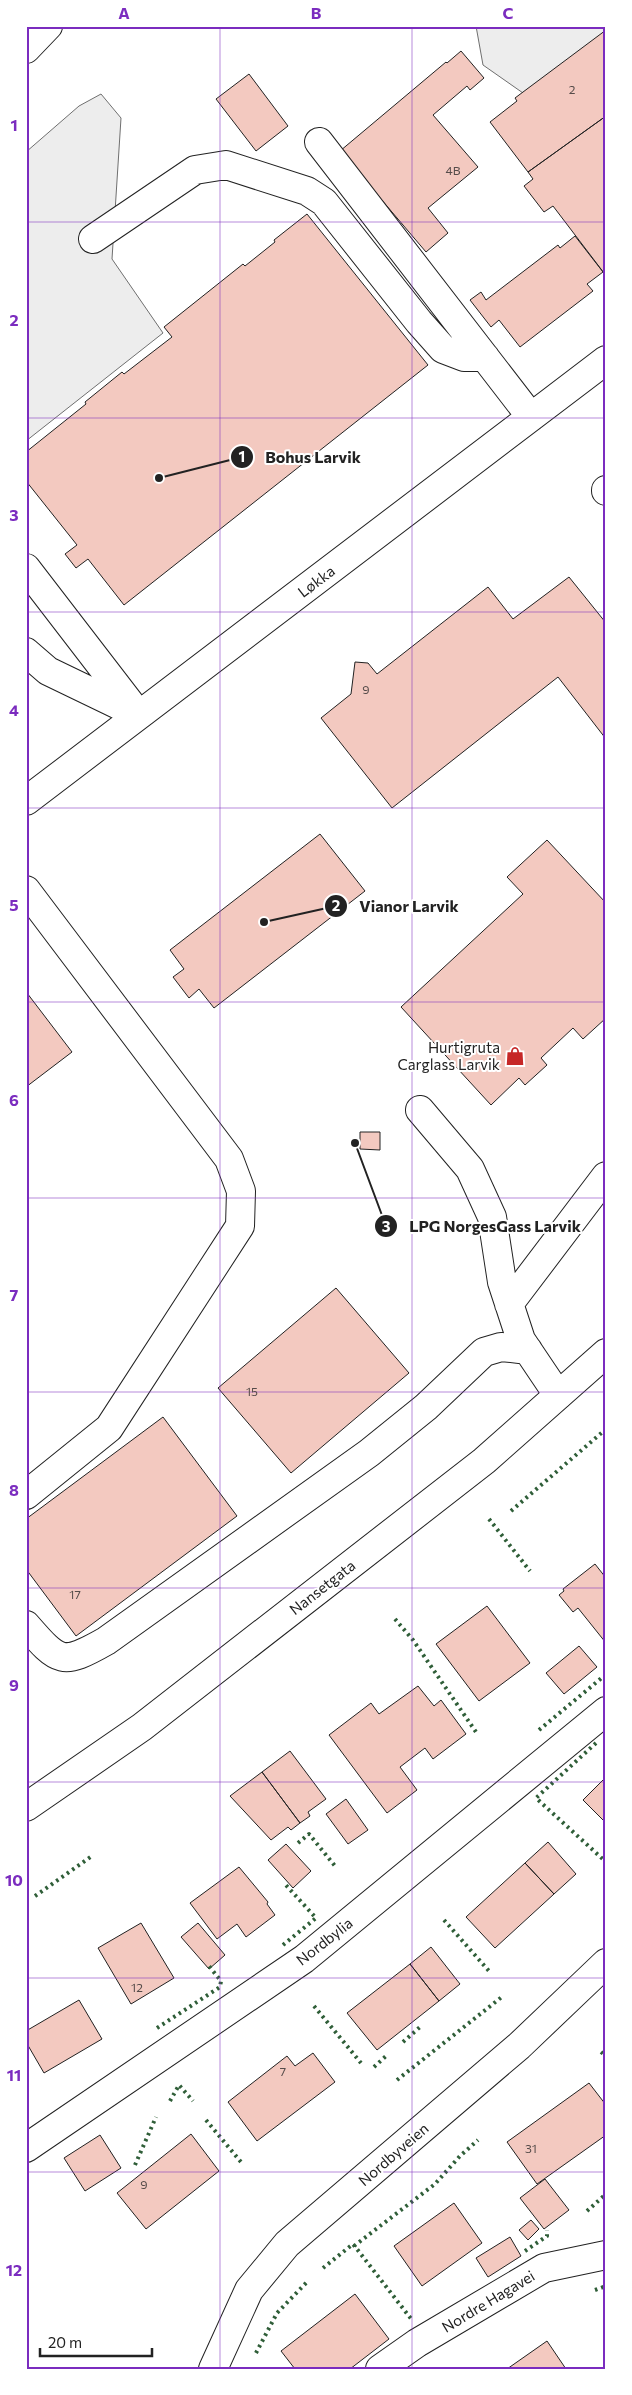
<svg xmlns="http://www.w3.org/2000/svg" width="632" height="2395" viewBox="0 0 632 2395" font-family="Commissioner,sans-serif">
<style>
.parking{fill:#ededed;stroke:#6f6f6f}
.building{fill:#f3c9c0;stroke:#222}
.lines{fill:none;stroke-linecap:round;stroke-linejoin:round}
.minor-casing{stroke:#222;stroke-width:30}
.major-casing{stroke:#222;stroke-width:30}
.highway-casing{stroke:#222;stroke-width:30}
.minor{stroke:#fff;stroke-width:28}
.major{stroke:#fff;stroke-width:28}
.highway{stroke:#fff;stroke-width:28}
.hedge{stroke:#2f5e38;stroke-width:4;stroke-dasharray:2.5 4;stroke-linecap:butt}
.grid{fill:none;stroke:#7b2cbf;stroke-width:1;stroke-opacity:0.55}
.labels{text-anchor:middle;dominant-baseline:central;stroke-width:4;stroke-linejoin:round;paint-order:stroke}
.number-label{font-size:12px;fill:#564c4a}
.street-label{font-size:15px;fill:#222;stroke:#fff}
.poi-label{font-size:15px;fill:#222;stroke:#fff;text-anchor:end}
.leader{fill:none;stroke:#222;stroke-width:2}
.callout-dot{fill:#222;stroke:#fff;stroke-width:2}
.mark-label{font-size:15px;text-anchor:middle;font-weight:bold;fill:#fff}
.callout-label{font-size:16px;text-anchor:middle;font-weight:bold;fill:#222;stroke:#fff;stroke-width:4;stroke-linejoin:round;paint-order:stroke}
.neatline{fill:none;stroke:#7b2cbf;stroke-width:2}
.grid-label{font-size:16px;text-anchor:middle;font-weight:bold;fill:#7b2cbf}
</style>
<rect width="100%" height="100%" fill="#fff"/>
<path class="parking" d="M476,26H606V32L523,93L483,65Z
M101,94L121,118L112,259L163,333L26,441V152L79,106Z"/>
<path class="building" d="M606,30V116L528,172L490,122L517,101L515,98Z
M461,51L484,78L470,90L467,86L433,115L478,167L428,208L448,233L426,252L340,151L446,62L447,63Z
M249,74L288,126L256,151L216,99Z
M606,116V271L604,273L553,206L544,212L524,186L533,179L528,172Z
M307,214L428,365L124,605L88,559L76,568L65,554L77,545L26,481V452L86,404L85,402L122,372L124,374L172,337L164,327L243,264L245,266L275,242L274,240Z
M575,236L603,272L587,284L593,291L520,347L499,320L491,327L470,300L481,292L486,300L558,245L560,248Z
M569,577L606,623V739L558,677L392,808L321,718L351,694L355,662L368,663L377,674L488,587L513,619Z
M320,834L365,891L214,1008L199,989L189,998L173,977L184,969L170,950Z
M547,840L606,903V1018L583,1039L573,1028L541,1058L547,1065L525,1085L519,1078L491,1105L401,1007L523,894L507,877Z
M27,993L72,1052L26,1087V994Z
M360,1132H380V1150L360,1149Z
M336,1288L409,1373L291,1473L218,1388Z
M163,1417L237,1516L76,1636L26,1569V1519Z
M595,1564L606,1578V1643L578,1608L573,1612L559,1595L564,1591L563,1589Z
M487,1606L530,1663L479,1701L436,1644Z
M579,1646L597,1667L564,1694L546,1673Z
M418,1686L434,1706L441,1700L466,1734L433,1759L425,1748L400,1767L417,1790L387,1813L329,1735L371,1703L379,1714Z
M290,1751L326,1799L308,1812L310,1816L300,1823L262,1772Z
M262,1772L300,1823L291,1830L288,1827L271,1840L230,1796Z
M606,1777V1823L583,1800Z
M346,1799L368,1830L348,1844L326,1814Z
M548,1842L576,1874L554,1894L525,1863Z
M286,1844L311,1871L293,1888L268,1860Z
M525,1863L554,1894L495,1948L466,1917Z
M239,1867L268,1902L267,1904L275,1915L246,1937L237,1924L217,1939L190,1903Z
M141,1923L174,1978L131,2004L98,1948Z
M198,1923L225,1955L209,1969L181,1937Z
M431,1947L460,1984L439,2001L410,1964Z
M410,1964L439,2001L377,2050L347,2013Z
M79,2000L102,2039L44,2073L26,2042V2031Z
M313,2053L335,2082L257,2141L228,2102L287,2056L295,2066Z
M589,2083L606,2105V2135L537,2184L507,2142Z
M191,2134L219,2171L146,2229L117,2193Z
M100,2135L121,2168L85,2191L64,2158Z
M545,2179L569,2210L544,2229L520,2198Z
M454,2203L482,2243L422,2286L394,2246Z
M531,2220L539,2229L528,2240L519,2230Z
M510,2237L521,2256L488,2277L476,2258Z
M355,2294L389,2339L350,2369H295L281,2351Z
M547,2341L566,2369H507Z"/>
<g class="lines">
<g class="minor-casing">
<path id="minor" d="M319,142L531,417
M93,239L195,170L226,165L307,191L324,202L419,322L443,349L464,357H485
M606,490V491
M26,568L139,715
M26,652L48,671L133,712
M26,801L606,360
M26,890L229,1159L241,1191L240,1226L109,1428L26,1495
M420,1110L470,1169L492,1217L502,1282L521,1340L558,1395
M509,1304L606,1176
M26,1625C59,1663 62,1666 106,1641L369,1453L426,1407L484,1352L501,1347L528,1350
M26,2148L304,1959L606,1711
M213,2369L249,2290L287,2244L519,2046L606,1963
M380,2369L417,2343L544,2268L606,2255"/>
</g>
<g class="major-casing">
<path id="major" d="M26,1807L142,1727L484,1461L606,1353"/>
</g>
<g class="highway-casing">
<path id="highway" d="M26,49L48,26"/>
</g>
<use href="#minor" class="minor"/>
<use href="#major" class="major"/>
<use href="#highway" class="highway"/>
<path class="hedge" d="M511,1511L606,1429
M489,1519L530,1571
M395,1619L413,1640L476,1732
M539,1730L604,1676
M596,1743L536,1798L606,1862
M298,1843L309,1834L335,1866
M35,1896L92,1856
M444,1920L489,1971
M283,1945L316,1918L284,1883
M314,2006L361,2063
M157,2028L220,1987L221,1981L209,1966
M403,2042L420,2027
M601,2052L606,2056
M374,2067L386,2056
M397,2080L503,1996
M170,2101L179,2085L193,2101
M206,2120L241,2162
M135,2165L156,2117
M587,2211L606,2194
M354,2246L435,2184L460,2156L478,2140
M525,2251L547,2236V2230
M323,2268L353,2244L412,2320
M595,2290L606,2286
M256,2353L277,2313L307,2282"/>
</g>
<path class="grid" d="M220,26V2369M412,26V2369M26,222H606M26,418H606M26,612H606M26,808H606M26,1002H606M26,1198H606M26,1392H606M26,1588H606M26,1782H606M26,1978H606M26,2172H606"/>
<defs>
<g id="shop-bare" transform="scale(1.5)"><path d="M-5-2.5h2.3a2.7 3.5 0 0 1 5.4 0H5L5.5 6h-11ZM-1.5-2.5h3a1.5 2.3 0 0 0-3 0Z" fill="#c62828" stroke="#fff" stroke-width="2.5" paint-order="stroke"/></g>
</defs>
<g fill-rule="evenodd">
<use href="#shop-bare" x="515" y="1056"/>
</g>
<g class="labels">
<g class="number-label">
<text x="572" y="89">2</text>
<text x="453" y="170">4B</text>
<text x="366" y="689">9</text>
<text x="252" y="1391">15</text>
<text x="75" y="1594">17</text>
<text x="137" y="1987">12</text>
<text x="283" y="2071">7</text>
<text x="531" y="2148">31</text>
<text x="144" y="2184">9</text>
</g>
<g class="street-label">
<text transform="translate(316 581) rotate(-37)">Løkka</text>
<text transform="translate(322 1587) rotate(-38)">Nansetgata</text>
<text transform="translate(324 1941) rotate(-38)">Nordbylia</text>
<text transform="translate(393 2154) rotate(-41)">Nordbyveien</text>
<text transform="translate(488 2301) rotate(-31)">Nordre Hagavei</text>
</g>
<g class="poi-label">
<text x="500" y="1047">Hurtigruta<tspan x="500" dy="17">Carglass Larvik</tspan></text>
</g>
</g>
<path class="leader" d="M159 478L242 457M264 922L336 906M355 1143L386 1226"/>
<g class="callout-dot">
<circle cx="159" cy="478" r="5"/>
<circle cx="264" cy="922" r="5"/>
<circle cx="355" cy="1143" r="5"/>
<circle cx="242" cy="457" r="12"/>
<circle cx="336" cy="906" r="12"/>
<circle cx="386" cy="1226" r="12"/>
</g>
<g class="mark-label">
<text x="242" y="462">1</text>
<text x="336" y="911">2</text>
<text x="386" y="1232">3</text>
</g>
<g class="callout-label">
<text x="313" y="463">Bohus Larvik</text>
<text x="409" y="912">Vianor Larvik</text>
<text x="495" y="1232">LPG NorgesGass Larvik</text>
</g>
<rect width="632" height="2395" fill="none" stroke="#ffffff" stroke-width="55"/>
<path d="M40 2348v8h112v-8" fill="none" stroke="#222222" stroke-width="2.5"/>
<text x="48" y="2348" font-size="15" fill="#222222" stroke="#ffffff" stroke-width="4" paint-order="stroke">20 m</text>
<rect x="28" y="28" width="576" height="2340" class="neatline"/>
<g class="grid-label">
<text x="124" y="19">A</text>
<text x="316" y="19">B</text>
<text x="508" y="19">C</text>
<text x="14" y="131">1</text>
<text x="14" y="326">2</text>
<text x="14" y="521">3</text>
<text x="14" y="716">4</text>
<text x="14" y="911">5</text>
<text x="14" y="1106">6</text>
<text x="14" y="1301">7</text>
<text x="14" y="1496">8</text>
<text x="14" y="1691">9</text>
<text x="14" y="1886">10</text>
<text x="14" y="2081">11</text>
<text x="14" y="2276">12</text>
</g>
</svg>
